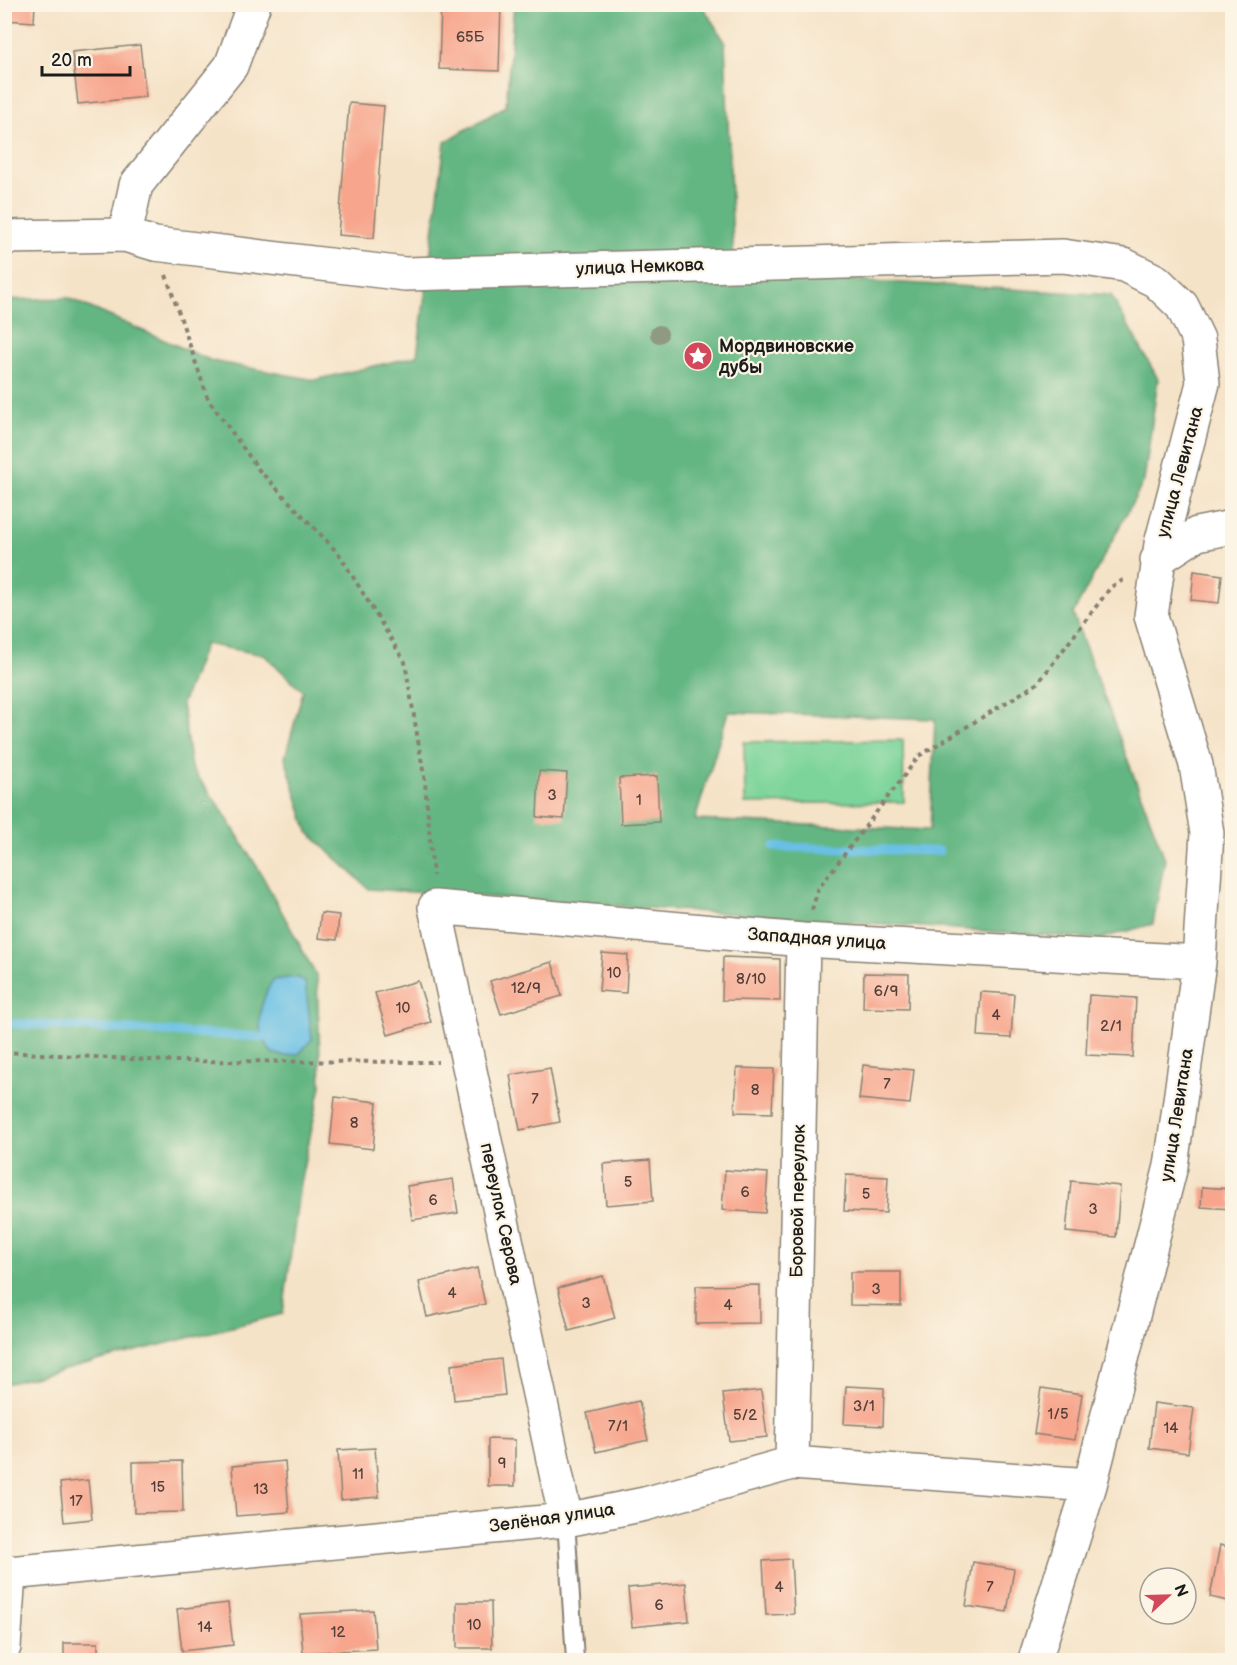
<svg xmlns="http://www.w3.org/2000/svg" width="1237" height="1665" viewBox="0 0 1237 1665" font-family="'Balsamiq Sans',sans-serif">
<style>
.green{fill:#7bd49a;stroke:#4c785b;stroke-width:1.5}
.forest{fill:#64b682;stroke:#40694f;stroke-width:1.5;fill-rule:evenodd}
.water{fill:#67c0e5;stroke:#426e80;stroke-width:1.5}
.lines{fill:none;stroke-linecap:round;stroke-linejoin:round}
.stream{stroke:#67c0e5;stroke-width:9}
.building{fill:#f7a58c}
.service-casing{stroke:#888072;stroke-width:20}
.minor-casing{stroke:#888072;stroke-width:36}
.path{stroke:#888072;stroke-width:4;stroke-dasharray:4.5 4.5;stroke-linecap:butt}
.service{stroke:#fff;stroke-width:16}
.minor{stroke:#fff;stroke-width:33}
.tree{fill:#909982}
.labels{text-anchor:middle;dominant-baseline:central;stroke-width:4.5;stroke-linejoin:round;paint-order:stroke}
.number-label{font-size:15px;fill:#533e38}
.street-label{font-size:18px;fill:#1c1c1c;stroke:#fcf5e5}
.poi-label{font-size:18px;font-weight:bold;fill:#1c1c1c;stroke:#fcf5e5;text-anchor:start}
</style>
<rect width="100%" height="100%" fill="#fcf5e5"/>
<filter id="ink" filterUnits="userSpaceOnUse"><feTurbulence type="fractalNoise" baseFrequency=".0167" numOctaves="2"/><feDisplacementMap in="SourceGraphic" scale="12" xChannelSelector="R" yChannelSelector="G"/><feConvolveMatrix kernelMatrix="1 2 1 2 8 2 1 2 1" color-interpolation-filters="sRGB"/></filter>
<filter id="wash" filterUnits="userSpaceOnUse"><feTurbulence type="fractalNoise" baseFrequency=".008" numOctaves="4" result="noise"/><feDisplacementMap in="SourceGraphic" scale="24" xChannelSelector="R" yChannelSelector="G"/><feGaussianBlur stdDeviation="1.35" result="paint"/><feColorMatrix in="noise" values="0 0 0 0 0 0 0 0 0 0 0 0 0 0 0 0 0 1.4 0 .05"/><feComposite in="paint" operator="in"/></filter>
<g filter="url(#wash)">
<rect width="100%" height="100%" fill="#f5e3c8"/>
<path class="green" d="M903,740L904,802L745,804L744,742Z"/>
<path class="forest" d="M514,4L702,5L725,42L734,273L1111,295L1158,379L1144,481L1073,614L1165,859L1153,924L1099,939L369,889L308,832L285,758L303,691L264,655L205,644L182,704L191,768L218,804L259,870L317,977L321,1086L300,1183L283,1314L5,1384V300L68,298L212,361L315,380L417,356L445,142L506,106ZM728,712L935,719L930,830L695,820Z"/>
<path class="water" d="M297,977L305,982L312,1039L299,1054L283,1056L272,1053C269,1048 264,1042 262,1036C256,1017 263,996 273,980Z"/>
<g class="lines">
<path class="stream" d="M774,847L939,851
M4,1023L262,1037"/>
</g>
<g id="blocks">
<path class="building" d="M4,4H35L34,22L4,20Z
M441,4H501L499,71L439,69Z
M140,45L146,97L78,104L72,52Z
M349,103L384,106L374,238L338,235Z
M1194,571L1222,575L1219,603L1191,600Z
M539,771L567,773L564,819L537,817Z
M657,776L659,822L621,824L619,778Z
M321,913L339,915L337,940L318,938Z
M602,953L628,955L626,993L599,991Z
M723,957L780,959V1001L722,1000Z
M552,962L562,996L501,1014L490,981Z
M864,973L909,974L908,1009L863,1008Z
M418,981L431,1022L388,1035L375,993Z
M981,992L1014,994L1011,1038L978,1036Z
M1089,995L1136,998L1133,1057L1086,1055Z
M863,1065L914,1070L910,1104L859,1099Z
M550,1068L560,1122L520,1130L510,1075Z
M737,1068L774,1069L772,1113L735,1112Z
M335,1097L377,1102L373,1149L330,1144Z
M650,1160L653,1201L606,1205L603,1164Z
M725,1170L768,1173L765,1213L722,1210Z
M846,1175L888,1177L886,1213L844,1211Z
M453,1179L458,1213L412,1220L407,1186Z
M1071,1181L1120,1186L1116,1237L1066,1232Z
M1202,1187L1232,1189V1209L1201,1207Z
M477,1268L485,1304L427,1317L419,1282Z
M850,1272H901V1306L850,1305Z
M603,1276L615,1318L569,1331L558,1288Z
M760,1285V1323L696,1324V1286Z
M501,1359L505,1395L454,1400L451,1365Z
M846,1386L884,1388L883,1426L844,1424Z
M1041,1388L1082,1394L1075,1440L1034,1434Z
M761,1390L767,1437L729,1441L723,1394Z
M639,1401L648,1440L596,1452L587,1413Z
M1154,1403L1194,1408L1188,1453L1149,1448Z
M488,1439L515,1440V1486H488Z
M375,1448L379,1497L341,1500L338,1450Z
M182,1461L183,1512L134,1513L133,1462Z
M285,1461L289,1512L236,1516L232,1466Z
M88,1480L92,1519L64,1522L60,1483Z
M1220,1545L1232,1548V1602L1210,1597Z
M791,1559L794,1614L766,1615L763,1561Z
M973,1562L1014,1569L1007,1612L966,1606Z
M686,1583L689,1621L632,1627L628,1588Z
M457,1602H491L492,1648H457Z
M228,1603L233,1645L182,1651L177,1609Z
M373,1610L376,1649L303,1653L300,1614Z
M64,1643H98V1660H64Z"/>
</g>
</g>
<g filter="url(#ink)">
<use href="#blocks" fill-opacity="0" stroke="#888072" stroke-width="1.5"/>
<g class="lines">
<g class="service-casing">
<path id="service" d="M566,1520L575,1660"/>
</g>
<g class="minor-casing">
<path id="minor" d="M125,235L136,185L231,66L254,4
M4,237L125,235L155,244L405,274L1063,256L1124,265L1156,281L1182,306L1198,339L1203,383L1161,544L1151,616L1196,765L1207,833L1199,962L1171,1166L1090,1485L1035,1660
M1157,560L1197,534L1232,527
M792,1463L803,940
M566,1520L435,907L803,940L1199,962
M4,1647L9,1573L566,1520L645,1504L792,1463L1090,1485"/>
</g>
<path class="path" d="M166,275L208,399L259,470L339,554L405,662L425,782L433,876
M812,910L818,889L919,756L1038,683L1111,587L1123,580
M4,1052L165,1061L438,1062"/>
<use href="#service" class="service"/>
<use href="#minor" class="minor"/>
</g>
<circle class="tree" cx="659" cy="334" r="9"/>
</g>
<defs>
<g id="sight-disc" transform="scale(1.5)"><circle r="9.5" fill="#d1495b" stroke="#fcf5e5"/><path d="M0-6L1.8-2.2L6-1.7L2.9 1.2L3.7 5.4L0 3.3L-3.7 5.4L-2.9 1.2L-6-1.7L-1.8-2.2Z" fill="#fff"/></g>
</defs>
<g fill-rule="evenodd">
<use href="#sight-disc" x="698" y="356"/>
</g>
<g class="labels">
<g class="number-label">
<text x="470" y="37">65Б</text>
<text x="552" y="795">3</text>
<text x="639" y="800">1</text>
<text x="614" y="973">10</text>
<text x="751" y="979">8/10</text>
<text x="526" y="988">12/9</text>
<text x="886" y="991">6/9</text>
<text x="403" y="1008">10</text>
<text x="996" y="1015">4</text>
<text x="1111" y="1026">2/1</text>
<text x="887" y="1084">7</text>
<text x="755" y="1090">8</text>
<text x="535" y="1099">7</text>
<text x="354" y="1123">8</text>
<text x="628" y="1182">5</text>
<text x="745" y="1192">6</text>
<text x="866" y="1194">5</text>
<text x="433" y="1200">6</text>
<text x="1093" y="1209">3</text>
<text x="876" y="1289">3</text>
<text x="452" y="1293">4</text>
<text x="586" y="1303">3</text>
<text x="728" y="1305">4</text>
<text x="864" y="1406">3/1</text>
<text x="1058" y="1414">1/5</text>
<text x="745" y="1415">5/2</text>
<text x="618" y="1426">7/1</text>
<text x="1171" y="1428">14</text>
<text x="502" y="1463">9</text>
<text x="358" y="1474">11</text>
<text x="158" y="1487">15</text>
<text x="261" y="1489">13</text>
<text x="76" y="1501">17</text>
<text x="779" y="1587">4</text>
<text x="990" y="1587">7</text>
<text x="659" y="1605">6</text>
<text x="474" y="1625">10</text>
<text x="205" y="1627">14</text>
<text x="338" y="1632">12</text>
</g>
<g class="street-label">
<text transform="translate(640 267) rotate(-2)">улица Немкова</text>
<text transform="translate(1180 472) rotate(-75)">улица Левитана</text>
<text transform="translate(817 939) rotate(4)">Западная улица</text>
<text transform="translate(1177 1115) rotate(-81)">улица Левитана</text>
<text transform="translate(798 1201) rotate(-89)">Боровой переулок</text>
<text transform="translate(501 1214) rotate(78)">переулок Серова</text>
<text transform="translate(552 1518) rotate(-8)">Зелёная улица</text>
</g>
<g class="poi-label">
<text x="719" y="346">Мордвиновские<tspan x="719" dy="21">дубы</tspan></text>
</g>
</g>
<rect width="1237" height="1665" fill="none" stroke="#fcf5e5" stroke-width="24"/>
<g transform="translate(1168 1596) rotate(68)"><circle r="28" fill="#fcf5e5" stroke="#a29e95" stroke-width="1.5"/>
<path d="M0-4.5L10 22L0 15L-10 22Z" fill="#d1495b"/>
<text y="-9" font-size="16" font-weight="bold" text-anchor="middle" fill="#1c1c1c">N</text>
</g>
<path d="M42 66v9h88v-9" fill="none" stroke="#1c1c1c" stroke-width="3"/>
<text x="51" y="66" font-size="18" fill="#1c1c1c" stroke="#fcf5e5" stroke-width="4.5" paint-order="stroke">20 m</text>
</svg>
